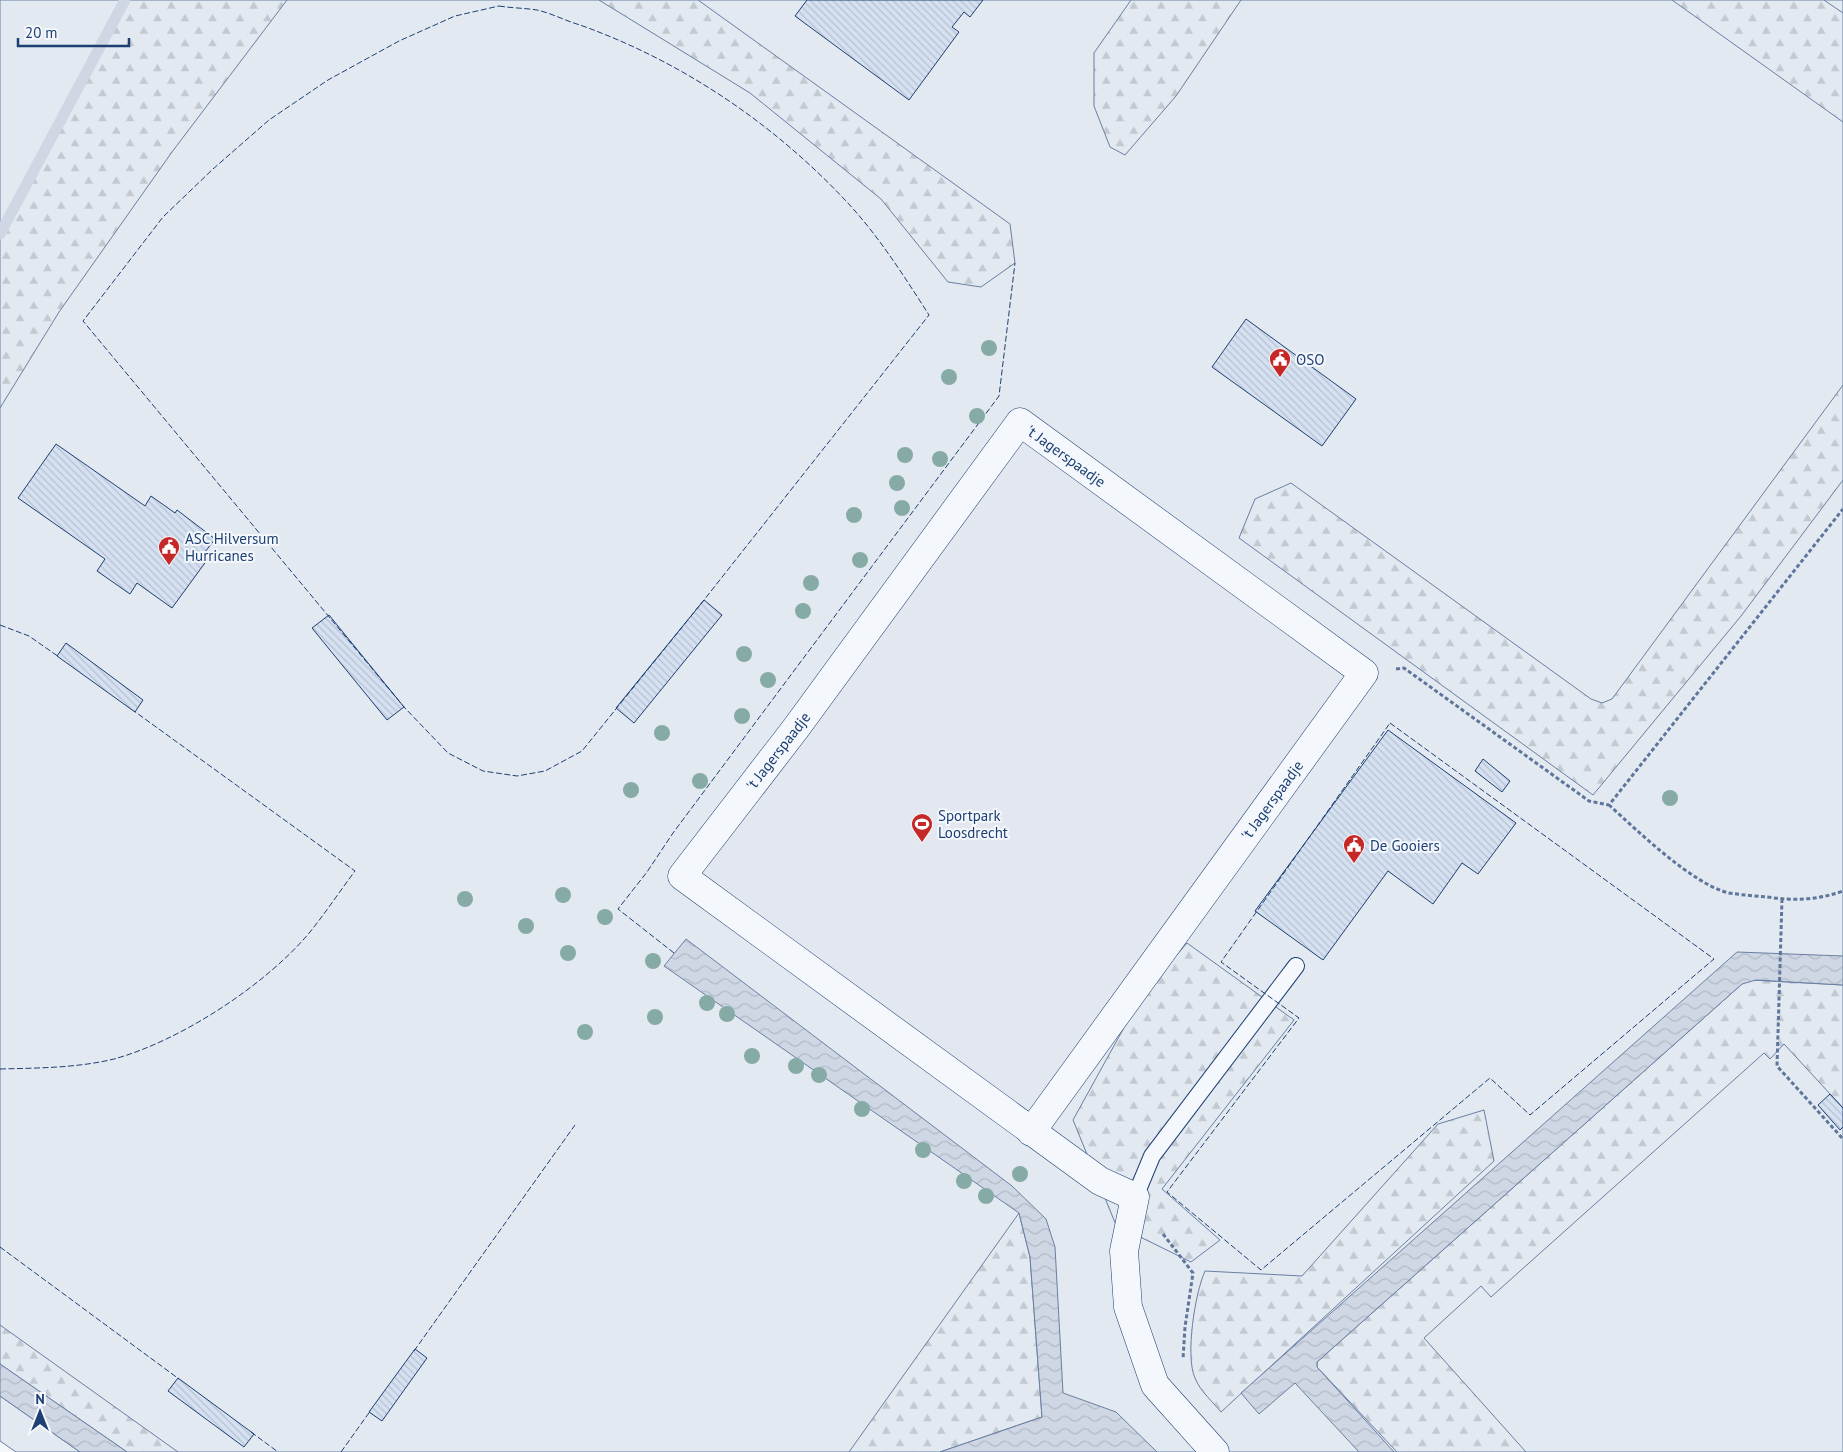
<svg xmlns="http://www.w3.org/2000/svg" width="1843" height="1452" viewBox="0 0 1843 1452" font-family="'PT Sans',sans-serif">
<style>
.green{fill:#e3e9f0;stroke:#687fa3}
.forest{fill:url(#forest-firs);stroke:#687fa3}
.parking{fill:#e3e8f0;stroke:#687fa3}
.water{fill:url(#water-waves);stroke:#687fa3}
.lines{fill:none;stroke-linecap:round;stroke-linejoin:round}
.stream{stroke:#cfd7e4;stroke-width:11}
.building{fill:url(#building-back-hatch);stroke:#1d3f73}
.service-casing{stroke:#1d3f73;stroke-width:18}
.minor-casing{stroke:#1d3f73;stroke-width:29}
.path{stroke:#5e769c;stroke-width:3;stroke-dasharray:4 2.5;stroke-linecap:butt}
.service{stroke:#f4f7fb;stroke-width:16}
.minor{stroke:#f4f7fb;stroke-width:28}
.fence{stroke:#1d3f73;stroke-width:1;stroke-dasharray:6 2.5;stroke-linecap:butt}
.tree{fill:#86aba6}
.labels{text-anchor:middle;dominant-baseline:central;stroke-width:4;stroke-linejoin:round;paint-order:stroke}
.poi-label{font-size:15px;fill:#1d3f73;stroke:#f4f7fb;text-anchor:start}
.street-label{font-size:15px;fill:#1d3f73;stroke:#f4f7fb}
</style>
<defs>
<pattern id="forest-firs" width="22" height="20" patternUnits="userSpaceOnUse" patternTransform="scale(1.25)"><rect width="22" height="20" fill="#e3e9f0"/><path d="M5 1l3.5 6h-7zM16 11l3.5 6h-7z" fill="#c2c9d1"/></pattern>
<pattern id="water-waves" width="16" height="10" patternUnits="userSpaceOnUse" patternTransform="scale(1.25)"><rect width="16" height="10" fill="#cfd7e4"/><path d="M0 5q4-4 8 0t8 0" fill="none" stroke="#b1bac7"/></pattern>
<pattern id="building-back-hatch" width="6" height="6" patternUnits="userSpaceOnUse" patternTransform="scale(1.25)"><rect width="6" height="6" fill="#d5e0f0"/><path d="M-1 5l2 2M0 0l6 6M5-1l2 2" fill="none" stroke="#b6c1d1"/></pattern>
</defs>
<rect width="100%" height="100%" fill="#f4f7fb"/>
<path class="green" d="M0,0H130L0,231Z
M206,0H1843V1452H166L0,1335V351Z
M0,1396L80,1452H16L0,1441Z"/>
<path class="forest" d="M130,0H287L172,152L59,312L0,408V231Z
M599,0H698L1010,224L1015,263L981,287L948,282L881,199L750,93Z
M1131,0H1241L1176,96L1125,155L1110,147L1094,106V53Z
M1672,0H1824L1843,13V122Z
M1843,385V480L1741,616L1593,795L1239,538L1255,499L1291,483L1591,699L1602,703L1612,699Z
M1187,943L1294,1020L1162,1189L1220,1240L1191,1262L1116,1225L1073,1120L1142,995Z
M1750,980L1843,985V1108L1784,1044L1770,1059L1764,1053L1491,1297L1481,1286L1424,1338L1526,1452H1397L1317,1367V1362L1742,984Z
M1484,1110L1494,1161L1221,1412C1213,1402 1200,1391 1195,1378C1185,1356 1195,1293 1205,1271L1302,1276L1438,1124Z
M1019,1213L1030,1257L1042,1417L940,1452H849Z
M0,1325L178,1452H127L0,1364Z"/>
<path class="parking" d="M1020,422L1364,673L1031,1132L682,876Z"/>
<path class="water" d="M686,939L1012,1186L1046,1219L1055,1247L1063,1393L1116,1412L1157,1452H940L1042,1417L1030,1257L1019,1213L664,966Z
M1737,952L1843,956V985L1756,980L1742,984L1317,1362V1367L1394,1452H1359L1295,1383L1259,1414L1241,1393Z
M0,1364L127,1452H80L0,1396Z"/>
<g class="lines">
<path class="stream" d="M0,234L125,0"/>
</g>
<path class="building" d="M807,0H983L970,17L964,12L952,27L959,32L909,100L795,16Z
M1246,319L1356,399L1322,446L1212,367Z
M56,444L145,506L151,496L175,513L177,510L215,539L205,552L210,556L172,608L137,583L130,594L97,571L105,559L18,498Z
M704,600L722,615L634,723L616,708Z
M329,615L404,707L387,720L312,628Z
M66,643L143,700L135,712L57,656Z
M1388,730L1516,823L1478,874L1462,863L1433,904L1388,871L1323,960L1255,911Z
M1483,759L1510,781L1502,792L1475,771Z
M1830,1094L1843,1108V1127L1840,1130L1818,1105Z
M415,1349L427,1358L382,1421L369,1412Z
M178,1378L254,1434L244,1447L168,1391Z"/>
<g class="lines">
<g class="service-casing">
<path id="service" d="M1135,1197L1152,1156L1296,966"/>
</g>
<g class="minor-casing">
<path id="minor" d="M1031,1132L1364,673L1020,422L796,728L682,876L1100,1181L1135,1197L1124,1251L1128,1307L1155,1385L1215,1452"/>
</g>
<path class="path" d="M1396,669L1404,668L1589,801L1609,805L1843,509
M1609,805C1638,831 1692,884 1729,893C1742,895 1755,896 1767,897C1794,901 1818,900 1843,891
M1782,899L1777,1066L1843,1139
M1163,1234L1193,1273L1185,1327L1183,1359"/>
<use href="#service" class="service"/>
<use href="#minor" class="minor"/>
<path class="fence" d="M499,6C511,8 524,8 537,10C551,13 566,21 580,25C681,61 773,123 846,201C878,235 904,276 929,315L704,600L582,751L545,771L517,776L483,771L448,753L404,707L83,321L163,217L213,169L269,120L328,80L399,41L455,16Z
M0,625L29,636L59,657
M1390,723L1714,959L1530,1115L1490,1078L1261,1270L1167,1192L1299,1018L1221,962Z
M674,953L618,909L647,872L673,833L999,396L1015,263
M0,1069C38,1068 77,1068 114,1059C180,1041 266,985 310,932C326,912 340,891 355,871L134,711
M0,1247L179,1379
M414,1351L575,1125
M251,1432L278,1452
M341,1452L371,1410"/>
</g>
<g class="tree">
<circle cx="989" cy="348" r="8"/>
<circle cx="949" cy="377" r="8"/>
<circle cx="977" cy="416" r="8"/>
<circle cx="905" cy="455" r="8"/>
<circle cx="940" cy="459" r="8"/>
<circle cx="897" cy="483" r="8"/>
<circle cx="902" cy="508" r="8"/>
<circle cx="854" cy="515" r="8"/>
<circle cx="860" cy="560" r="8"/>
<circle cx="811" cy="583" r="8"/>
<circle cx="803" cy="611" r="8"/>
<circle cx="744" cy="654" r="8"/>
<circle cx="768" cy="680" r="8"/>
<circle cx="742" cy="716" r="8"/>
<circle cx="662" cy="733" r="8"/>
<circle cx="700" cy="781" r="8"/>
<circle cx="631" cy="790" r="8"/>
<circle cx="1670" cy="798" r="8"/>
<circle cx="563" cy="895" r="8"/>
<circle cx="465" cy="899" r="8"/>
<circle cx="605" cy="917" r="8"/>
<circle cx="526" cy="926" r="8"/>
<circle cx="568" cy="953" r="8"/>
<circle cx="653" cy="961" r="8"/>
<circle cx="707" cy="1003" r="8"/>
<circle cx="727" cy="1014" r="8"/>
<circle cx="655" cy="1017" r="8"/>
<circle cx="585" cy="1032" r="8"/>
<circle cx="752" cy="1056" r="8"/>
<circle cx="796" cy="1066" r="8"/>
<circle cx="819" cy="1075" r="8"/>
<circle cx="862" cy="1109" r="8"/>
<circle cx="923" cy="1150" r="8"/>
<circle cx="1020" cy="1174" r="8"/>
<circle cx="964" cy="1181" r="8"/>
<circle cx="986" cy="1196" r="8"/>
</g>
<defs>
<g id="civic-pin" transform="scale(1.125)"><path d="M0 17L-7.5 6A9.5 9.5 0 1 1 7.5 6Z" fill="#c62828" stroke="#f4f7fb"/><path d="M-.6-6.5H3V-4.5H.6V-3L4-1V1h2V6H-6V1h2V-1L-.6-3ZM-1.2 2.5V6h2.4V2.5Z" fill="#fff"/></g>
<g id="stadium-pin" transform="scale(1.125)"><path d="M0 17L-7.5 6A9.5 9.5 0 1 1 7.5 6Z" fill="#c62828" stroke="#f4f7fb"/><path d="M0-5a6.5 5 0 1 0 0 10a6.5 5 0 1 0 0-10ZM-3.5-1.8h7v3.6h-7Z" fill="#fff"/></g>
</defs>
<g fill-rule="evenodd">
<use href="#civic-pin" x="1280" y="359"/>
<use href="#civic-pin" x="169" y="547"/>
<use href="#stadium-pin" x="922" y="824"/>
<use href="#civic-pin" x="1354" y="845"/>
</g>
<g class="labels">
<g class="poi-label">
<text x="1296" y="359">OSO</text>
<text x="185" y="538">ASC Hilversum<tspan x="185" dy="17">Hurricanes</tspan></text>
<text x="938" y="815">Sportpark<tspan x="938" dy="17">Loosdrecht</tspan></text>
<text x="1370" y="845">De Gooiers</text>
</g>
<g class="street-label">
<text transform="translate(1066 456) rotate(36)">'t Jagerspaadje</text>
<text transform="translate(778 751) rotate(-52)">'t Jagerspaadje</text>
<text transform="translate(1272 800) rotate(-54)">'t Jagerspaadje</text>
</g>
</g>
<g transform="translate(40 1412)" stroke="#f4f7fb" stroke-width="4" paint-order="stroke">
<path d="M0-4L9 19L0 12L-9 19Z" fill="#1d3f73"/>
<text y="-8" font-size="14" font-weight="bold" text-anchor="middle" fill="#1d3f73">N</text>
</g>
<path d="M18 38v8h111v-8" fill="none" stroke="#1d3f73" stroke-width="2.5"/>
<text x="25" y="38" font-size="15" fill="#1d3f73" stroke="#f4f7fb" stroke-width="4" paint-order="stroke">20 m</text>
</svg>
